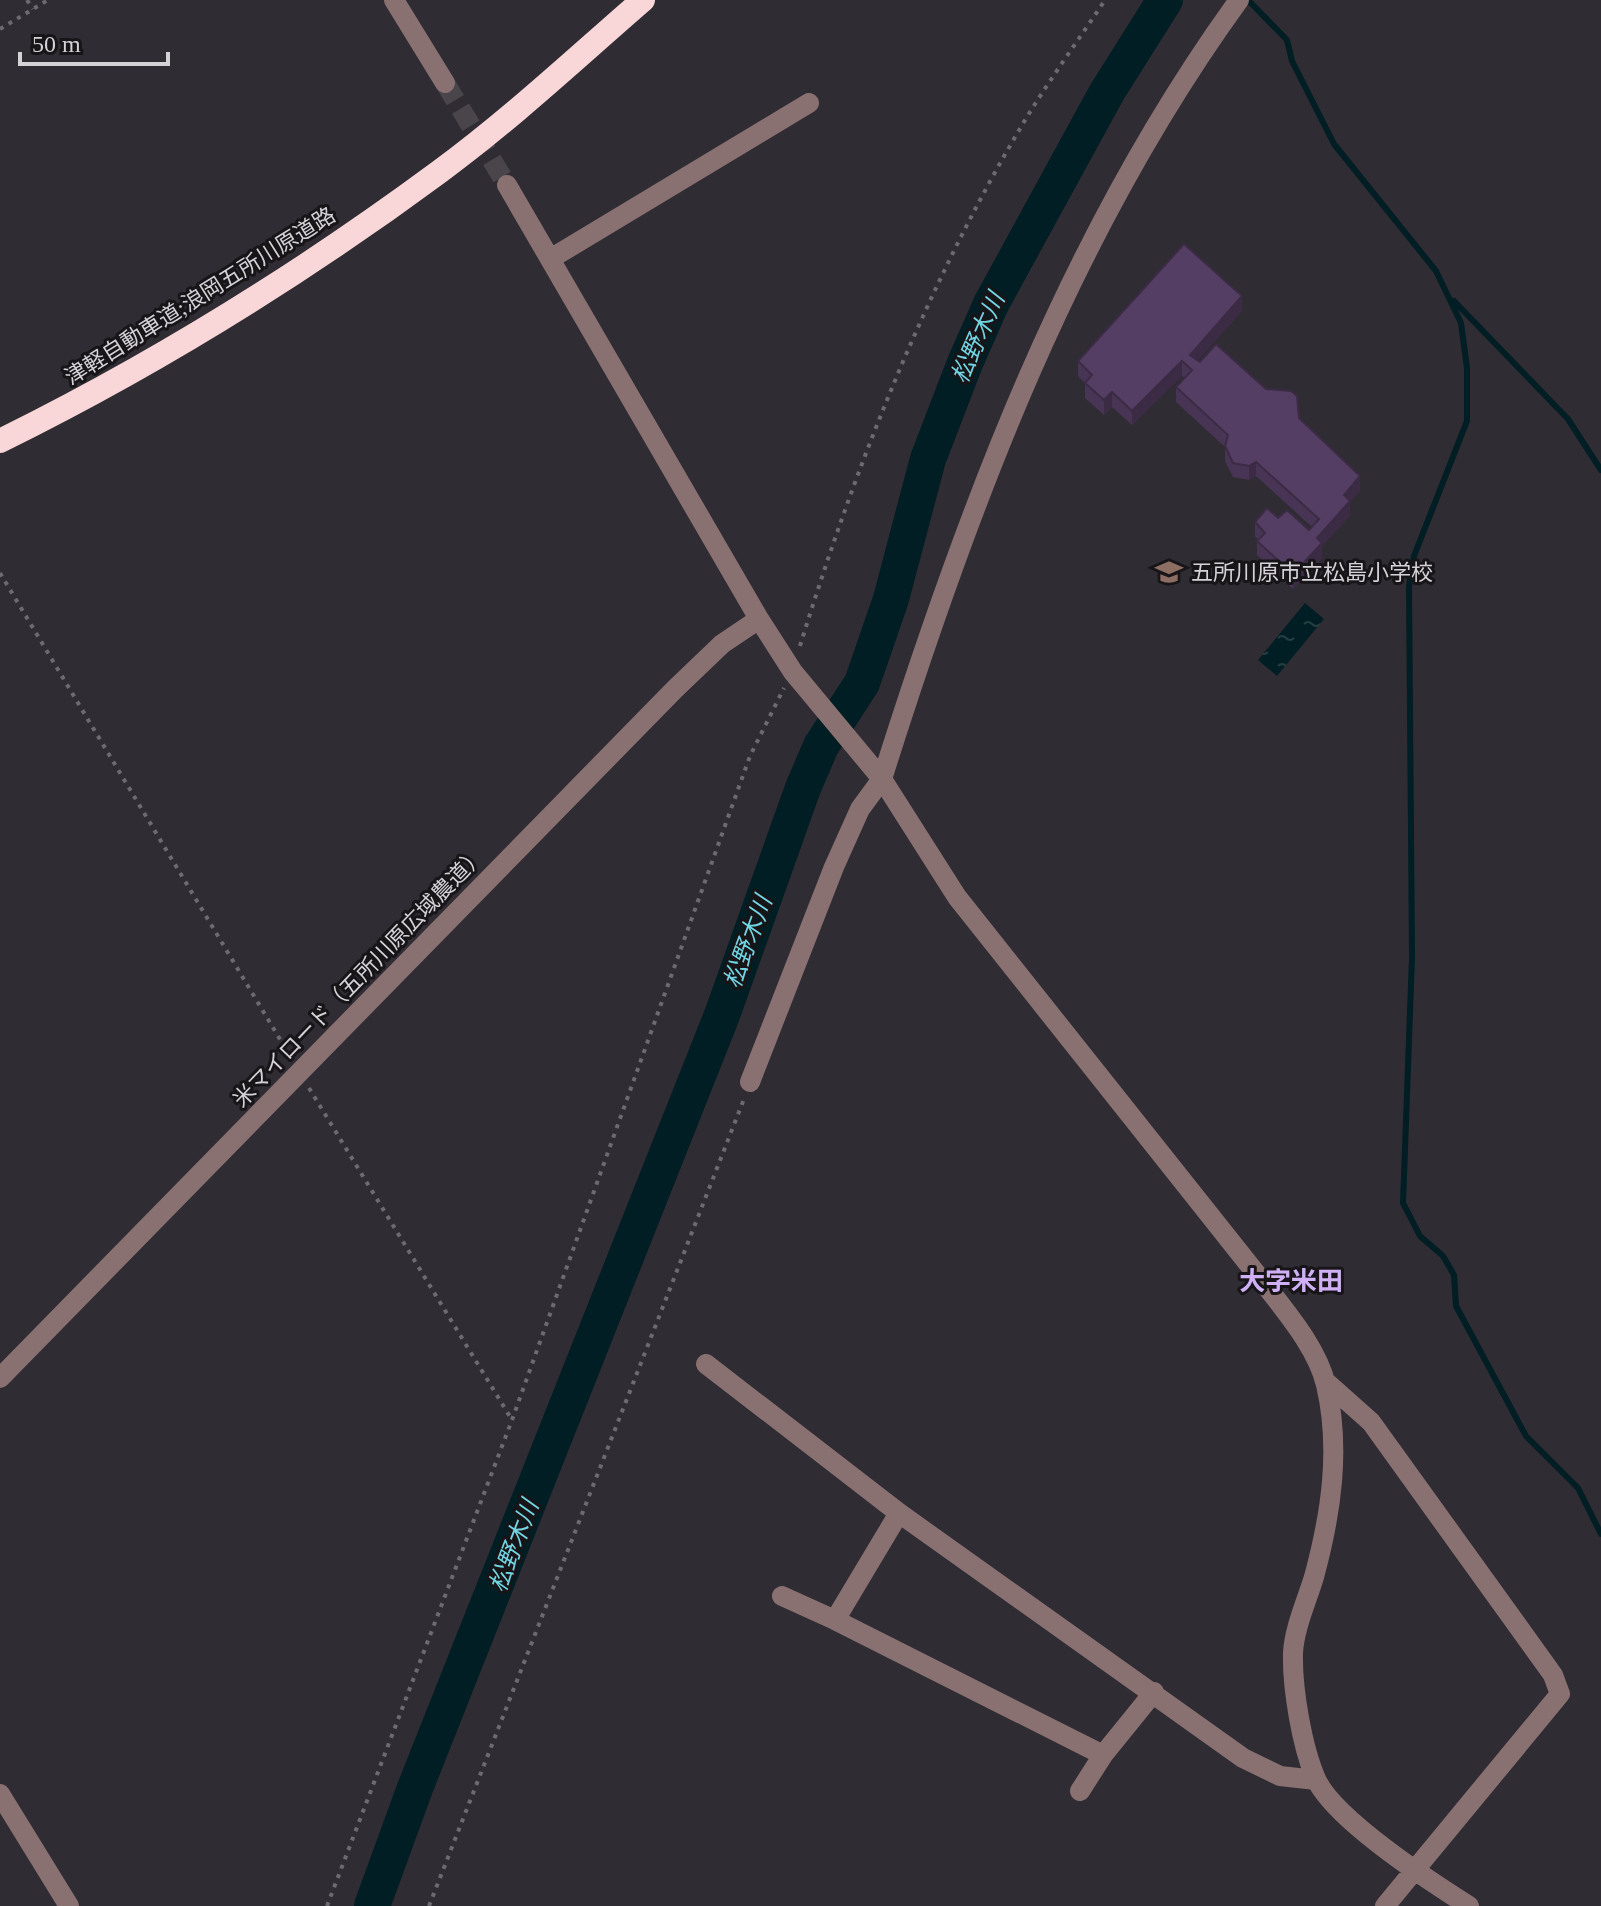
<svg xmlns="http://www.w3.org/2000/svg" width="1601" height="1906" viewBox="0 0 1601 1906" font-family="'Times New Roman','Noto Sans JP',serif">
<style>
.water{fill:url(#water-ripples)}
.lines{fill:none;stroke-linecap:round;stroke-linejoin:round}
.stream{stroke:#001e23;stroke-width:6}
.river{stroke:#001e23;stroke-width:36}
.minor-tunnel{stroke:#49454b;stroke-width:20;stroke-dasharray:20 10;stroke-linecap:butt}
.path{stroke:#6d6a70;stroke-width:4;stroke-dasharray:4 6;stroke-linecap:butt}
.minor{stroke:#897172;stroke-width:20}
.highway{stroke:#f9d6d7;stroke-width:24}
.wall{fill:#483555}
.shaded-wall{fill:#3b2b45}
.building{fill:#543e63;stroke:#3b2b45;stroke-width:2}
.labels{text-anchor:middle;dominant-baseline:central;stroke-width:6;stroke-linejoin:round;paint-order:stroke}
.street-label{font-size:22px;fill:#d4d2d6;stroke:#171518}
.poi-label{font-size:22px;fill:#d4d2d6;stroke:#171518;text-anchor:start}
.water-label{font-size:24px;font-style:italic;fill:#71d5e3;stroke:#171518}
.quarter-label{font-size:26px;font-weight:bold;fill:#cfb0f5;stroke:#171518}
</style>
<defs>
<pattern id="water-ripples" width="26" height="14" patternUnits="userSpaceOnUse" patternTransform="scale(2)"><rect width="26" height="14" fill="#001e23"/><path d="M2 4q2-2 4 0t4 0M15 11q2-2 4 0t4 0" fill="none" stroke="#243e42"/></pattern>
</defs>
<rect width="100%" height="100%" fill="#302c33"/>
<path class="water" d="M1305,603L1324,619L1277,676L1258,660Z"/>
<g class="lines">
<path class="stream" d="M1248,0L1287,40L1292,61L1334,144L1436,271L1461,323L1467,368V421L1414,556L1409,586L1412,957L1403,1203L1420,1236L1443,1256L1454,1275L1456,1306L1526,1436L1578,1488L1601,1534
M1454,301L1568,419L1601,470"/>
<path class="river" d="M372,1906L415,1788L722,1015L803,788L821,746L862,683L891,599L928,459L965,363L991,304L1107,92L1165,0"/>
<path class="minor-tunnel" d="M445,83L507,185"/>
<path class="path" d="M27,0L33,9
M0,29L48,0
M0,573L290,1056
M800,646C854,470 924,292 1018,132C1044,87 1076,44 1105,0
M309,1088L512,1420
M327,1906L512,1420L750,756L784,688
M429,1906L744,1099"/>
<path class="minor" d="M394,0L445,83
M507,185L759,619L793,672L882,779L957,897L1270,1291C1291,1318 1318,1351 1326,1385C1341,1449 1331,1514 1314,1577C1307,1600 1294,1629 1293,1653C1292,1688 1302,1747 1316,1779C1334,1819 1431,1882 1469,1906
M550,259L809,103
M750,1082L834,867L860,809L882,779C968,506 1070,233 1239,0
M706,1364L899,1513L1243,1758L1280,1776L1316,1780
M0,1378L675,689L722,644L759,619
M1326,1382L1371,1422L1553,1675L1560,1694L1385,1906
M899,1513L835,1620L1103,1755
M782,1596L835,1620
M1080,1791L1103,1755L1154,1692
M0,1794L69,1906"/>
<path class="highway" d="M0,441C154,365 301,274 439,172C510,120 576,58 643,0"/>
</g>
<path class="wall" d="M1242,311L1197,361L1299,418L1360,491L1350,502V515L1322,546V558L1293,589L1257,555V541L1258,540L1255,536V522L1278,518L1309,530L1312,527L1256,476L1249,480L1233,477L1225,461V447L1176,402V387L1185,378L1182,376L1132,425L1112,407L1104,415L1085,398V383L1078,376V361Z"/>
<path class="shaded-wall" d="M1242,296V311L1190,369V355Z
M1182,361V376L1132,425V411Z
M1112,392V407L1104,415V400Z
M1256,462V476L1249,480V466Z
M1360,476V491L1350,502V515L1322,546V558L1293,589V574L1344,495Z"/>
<path class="building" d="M1184,244L1242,296L1190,355L1200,362L1216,344L1266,389L1291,391L1297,396L1299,418L1360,476L1344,495L1350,501L1317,538L1322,543L1293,574L1257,541L1265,533L1255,522L1267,508L1278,518L1287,510L1309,530L1319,519L1256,462L1249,466L1233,463L1225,446L1228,435L1176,387L1192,370L1182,361L1132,411L1112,392L1104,400L1085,383L1092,375L1078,361Z"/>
<defs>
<g id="school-bare" transform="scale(2.16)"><path d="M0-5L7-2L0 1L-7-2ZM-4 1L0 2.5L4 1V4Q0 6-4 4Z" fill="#8d6e63" stroke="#171518" stroke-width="2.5" paint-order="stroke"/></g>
</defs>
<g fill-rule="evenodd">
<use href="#school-bare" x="1169" y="572"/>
</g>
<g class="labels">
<g class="street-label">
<text transform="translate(200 296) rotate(-32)">津軽自動車道;浪岡五所川原道路</text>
<text transform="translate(359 977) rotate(-46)">米マイロード（五所川原広域農道）</text>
</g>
<g class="poi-label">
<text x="1191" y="572">五所川原市立松島小学校</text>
</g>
<g class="water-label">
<text transform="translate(978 338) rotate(-66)">松野木川</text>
<text transform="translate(748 942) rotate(-70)">松野木川</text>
<text transform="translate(514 1546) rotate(-69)">松野木川</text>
</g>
<g class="quarter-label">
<text x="1291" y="1281">大字米田</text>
</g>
</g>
<path d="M20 52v12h148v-12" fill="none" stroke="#d4d2d6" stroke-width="4"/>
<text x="32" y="52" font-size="24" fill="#d4d2d6" stroke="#171518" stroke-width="6" paint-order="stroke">50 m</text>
</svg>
